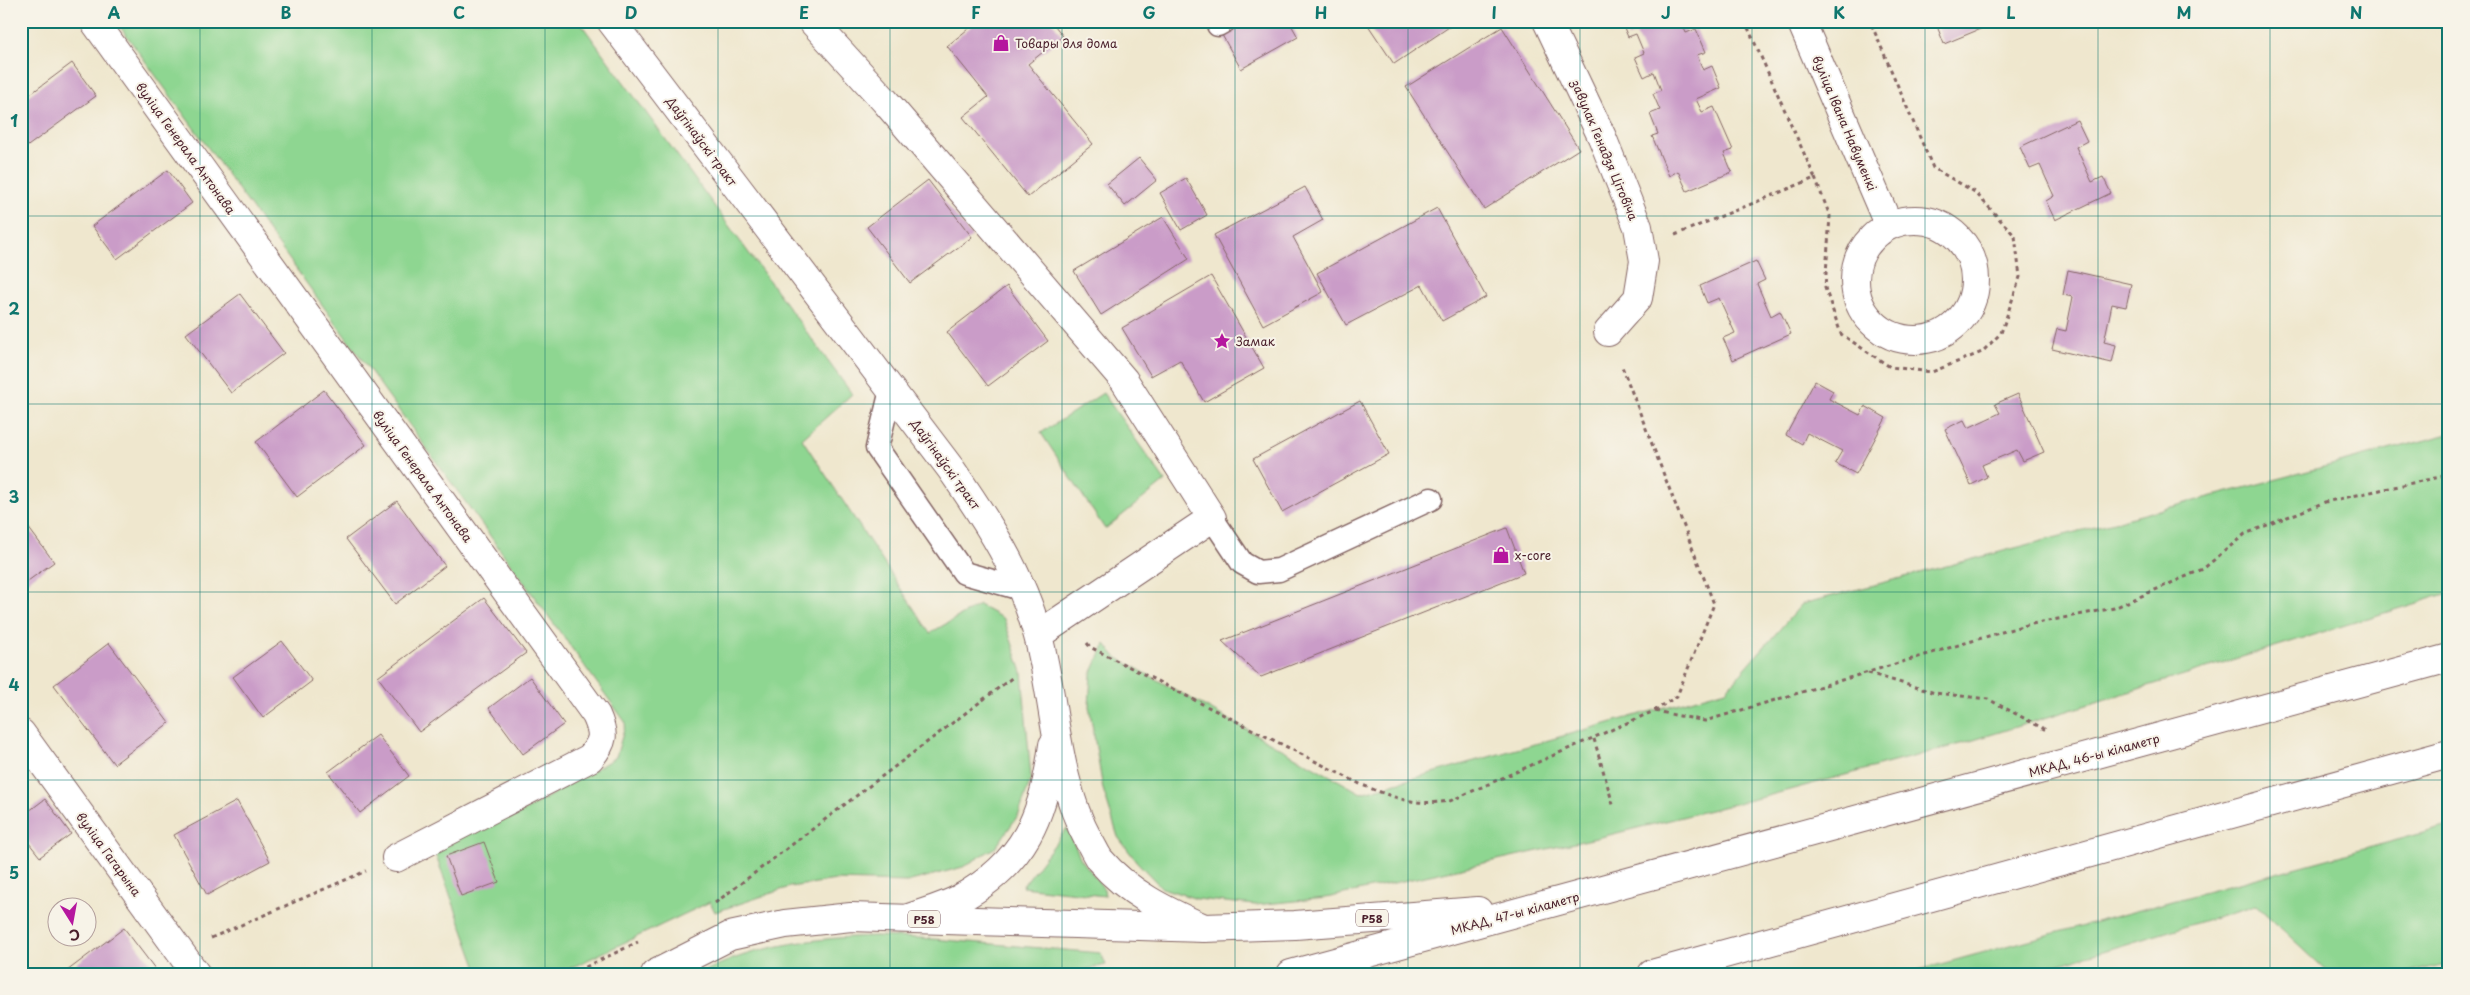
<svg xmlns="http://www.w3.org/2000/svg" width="2470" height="995" viewBox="0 0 2470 995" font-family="'Playpen Sans',sans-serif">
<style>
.green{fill:#8ed691;stroke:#6c7a5e}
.building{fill:#ca9cc8}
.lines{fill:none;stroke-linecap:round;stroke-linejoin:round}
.lane-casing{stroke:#846564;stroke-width:25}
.street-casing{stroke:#846564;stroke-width:30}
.highway-casing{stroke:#846564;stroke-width:30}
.path{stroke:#846564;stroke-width:3;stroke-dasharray:4 4;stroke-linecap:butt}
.lane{stroke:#fff;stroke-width:22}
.street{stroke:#fff;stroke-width:28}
.highway{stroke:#fff;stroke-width:28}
.grid{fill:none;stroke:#0f766e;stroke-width:1;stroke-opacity:0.55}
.labels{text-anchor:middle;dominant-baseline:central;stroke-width:4;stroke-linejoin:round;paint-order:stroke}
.shield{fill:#f7f3e8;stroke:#7e5f64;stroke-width:1}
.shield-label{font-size:11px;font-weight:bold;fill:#4a1f2b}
.poi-label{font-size:12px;fill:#4a1f2b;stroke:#f7f3e8;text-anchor:start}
.street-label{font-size:12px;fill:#4a1f2b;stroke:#f7f3e8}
.neatline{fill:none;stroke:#0f766e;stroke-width:2}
.grid-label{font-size:16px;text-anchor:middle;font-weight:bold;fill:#0f766e}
</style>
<rect width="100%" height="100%" fill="#f7f3e8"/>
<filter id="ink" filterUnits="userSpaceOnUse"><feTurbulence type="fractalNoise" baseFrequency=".02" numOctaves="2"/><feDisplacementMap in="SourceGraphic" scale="10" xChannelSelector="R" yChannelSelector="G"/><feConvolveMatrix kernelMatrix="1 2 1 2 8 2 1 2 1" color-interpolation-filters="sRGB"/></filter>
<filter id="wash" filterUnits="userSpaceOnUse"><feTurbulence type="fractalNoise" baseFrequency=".0096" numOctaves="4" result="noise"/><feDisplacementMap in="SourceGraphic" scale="20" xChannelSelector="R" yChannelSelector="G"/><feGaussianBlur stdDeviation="1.12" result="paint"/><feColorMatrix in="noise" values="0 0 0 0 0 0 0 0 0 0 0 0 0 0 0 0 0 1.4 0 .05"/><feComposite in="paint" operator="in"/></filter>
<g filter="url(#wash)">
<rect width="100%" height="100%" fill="#efe7ce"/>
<path class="green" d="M116,21H579L852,394L802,439L930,633L979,605L1004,619L1022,672L1031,778L1019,814L996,847L963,867L907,882L836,880L790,887L715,912L710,902L558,974H479L428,834L502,792L519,814L616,757L626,723Z
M1103,393L1165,481L1105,529L1041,433Z
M2449,434V593L1964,743L1767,796L1601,837L1326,898L1255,905L1197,899L1162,888L1137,862L1118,837L1103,789L1089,706L1091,674L1105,644L1116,657L1361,793L1726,690L1802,604Z
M2449,826V963L2404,974H2330L2256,905L2027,974H1904Z
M1067,828L1081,859L1104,889L1105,896L1022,887Z
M875,936L921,938L1101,953L1106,965L1065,974H700C753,945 815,938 875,936Z"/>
<g id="blocks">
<path class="building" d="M978,21H1051L1063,36L1028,64L1093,144L1028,197L963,117L988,97L947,46Z
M1247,21H1289L1298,37L1241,69L1222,35Z
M1373,21H1458L1394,64L1368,25Z
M1621,21H1681L1686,33L1696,29L1706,52L1697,55L1703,70L1712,66L1721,88L1696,99L1702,112L1714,107L1733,150L1724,153L1732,172L1687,191L1678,171L1669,176L1652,136L1658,134L1650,114L1660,110L1653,94L1661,90L1654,72L1644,77L1635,57L1644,53L1636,34L1628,37Z
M1935,21H1982L1985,27L1944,44Z
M1502,27L1579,149L1484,209L1406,87Z
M72,63L96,96L21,151V101Z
M2077,120L2087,141L2076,147L2092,182L2103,177L2111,193L2055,220L2046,201L2054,196L2040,165L2030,169L2020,147Z
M1139,158L1157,180L1125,206L1107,184Z
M168,170L192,203L117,259L92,226Z
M1186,178L1207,215L1181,230L1160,193Z
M928,180L972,237L910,283L867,227Z
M1305,187L1323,220L1293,237L1323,292L1263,325L1214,235Z
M1437,208L1486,297L1442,321L1422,285L1346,325L1317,273Z
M1163,217L1189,259L1101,315L1074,271Z
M1756,261L1765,280L1757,284L1771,316L1780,311L1791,334L1733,360L1723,338L1735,333L1719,298L1707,303L1700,286Z
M2068,270L2131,284L2126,307L2112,304L2104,342L2116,345L2112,363L2052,349L2057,329L2066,331L2073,297L2063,295Z
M1211,276L1264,368L1204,402L1180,360L1151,376L1122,328Z
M1007,286L1048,341L988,386L947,332Z
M240,294L284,353L231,393L186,334Z
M1815,381L1833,391L1829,399L1860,415L1865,406L1886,418L1856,474L1835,463L1842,451L1807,433L1802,444L1786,435Z
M324,390L366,445L297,497L256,442Z
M2018,394L2044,452L2023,461L2017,450L1982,465L1987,477L1971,485L1945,429L1964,420L1968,428L2000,413L1995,404Z
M1360,401L1389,454L1282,512L1253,459Z
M397,501L445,566L395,604L346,539Z
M22,519L54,562L21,586V520Z
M1507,528L1524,573L1261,677L1222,641Z
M484,598L526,653L419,732L378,677Z
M282,641L312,681L263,718L233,677Z
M109,643L169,723L114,764L54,685Z
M530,677L564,724L523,754L489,708Z
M378,735L409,776L360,813L328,772Z
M45,799L71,834L40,857L21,833V817Z
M237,801L270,861L207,895L174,835Z
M484,842L499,882L461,896L446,856Z
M124,928L159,974H63Z"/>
</g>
</g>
<g filter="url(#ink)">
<use href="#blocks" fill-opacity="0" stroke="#846564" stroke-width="1"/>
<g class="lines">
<g class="lane-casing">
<path id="lane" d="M1218,25L1225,21
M891,390L877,448L964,573L1021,589
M1212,518L1242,563L1258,572L1279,570L1431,499"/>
</g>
<g class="street-casing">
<path id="street" d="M94,21L596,715C605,735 604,741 590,758L396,858
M611,21L951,469C987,521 1022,574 1038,636C1056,703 1055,779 1089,841C1093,847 1096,855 1100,860C1128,893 1166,911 1204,928
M812,21L885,101L1124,380L1212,518L1038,635
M1547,21L1602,137L1638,227L1644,261L1638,298L1608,332
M1801,21L1889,226
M1855 280a60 60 0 1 1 120 0a60 60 0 1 1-120 0Z
M21,733L196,974
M909,918C925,912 944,907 959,899C1025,863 1044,816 1053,745"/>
</g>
<g class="highway-casing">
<path id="highway" d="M655,974L730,936L785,924L851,917L1204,928L1295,925L1478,911
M1291,974L2449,658
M1652,974L2449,754"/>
</g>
<path class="path" d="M1815,178L1830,216L1825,288L1841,334L1890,367L1932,372L1982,352L2001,333L2020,277L2015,236L1975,192L1933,168L1870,21
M1675,235L1815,178L1745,21
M1087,643L1090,647L1362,785C1396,798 1412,806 1450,801L1654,711L1677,696L1714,604L1621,364
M1868,673L1935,693L1988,699L2048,731
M1655,711L1705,721L2022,626L2114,608L2203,569L2245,534L2325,502L2449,475
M1594,739L1614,808
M715,903L1013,677
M211,938L366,871
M571,974L638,942"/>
<use href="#lane" class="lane"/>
<use href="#street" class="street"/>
<use href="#highway" class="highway"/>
</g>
</g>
<path class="grid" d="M200,21V974M372,21V974M545,21V974M718,21V974M890,21V974M1062,21V974M1235,21V974M1408,21V974M1580,21V974M1752,21V974M1925,21V974M2098,21V974M2270,21V974M21,216H2449M21,404H2449M21,592H2449M21,780H2449"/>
<defs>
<g id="shop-bare" transform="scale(1.35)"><path d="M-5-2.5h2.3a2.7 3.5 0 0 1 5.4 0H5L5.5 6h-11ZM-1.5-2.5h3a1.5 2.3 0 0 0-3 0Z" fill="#b5179e" stroke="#f7f3e8" stroke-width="2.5" paint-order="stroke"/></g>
<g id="sight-bare" transform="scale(1.35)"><path d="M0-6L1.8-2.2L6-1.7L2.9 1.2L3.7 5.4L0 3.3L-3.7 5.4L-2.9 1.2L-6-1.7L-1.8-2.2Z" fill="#b5179e" stroke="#f7f3e8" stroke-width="2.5" paint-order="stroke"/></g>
</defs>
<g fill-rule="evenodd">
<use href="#shop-bare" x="1001" y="43"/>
<use href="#sight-bare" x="1222" y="341"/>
<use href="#shop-bare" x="1501" y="555"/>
</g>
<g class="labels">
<g class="shield">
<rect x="1356" y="909.5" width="32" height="17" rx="4"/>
<rect x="908" y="910.5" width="32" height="17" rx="4"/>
</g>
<g class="shield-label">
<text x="1372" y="918">Р58</text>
<text x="924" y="919">Р58</text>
</g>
<g class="poi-label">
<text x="1015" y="43">Товары для дома</text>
<text x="1236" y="341">Замак</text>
<text x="1515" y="555">x-core</text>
</g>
<g class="street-label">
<text transform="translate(1845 123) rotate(67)">вуліца Івана Навуменкі</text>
<text transform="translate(702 141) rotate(53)">Даўгінаўскі тракт</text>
<text transform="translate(186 148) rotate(54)">вуліца Генерала Антонава</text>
<text transform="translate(1605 150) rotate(67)">завулак Генадзя Цітовіча</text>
<text transform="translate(946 464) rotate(54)">Даўгінаўскі тракт</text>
<text transform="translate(423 476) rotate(54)">вуліца Генерала Антонава</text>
<text transform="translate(2094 755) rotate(-15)">МКАД, 46-ы кіламетр</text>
<text transform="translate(109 854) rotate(54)">вуліца Гагарына</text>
<text transform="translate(1515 913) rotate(-15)">МКАД, 47-ы кіламетр</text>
</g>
</g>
<rect width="2470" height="995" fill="none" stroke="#f7f3e8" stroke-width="55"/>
<g transform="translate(72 922) rotate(169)"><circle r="24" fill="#f7f3e8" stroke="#b29e9c"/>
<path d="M0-4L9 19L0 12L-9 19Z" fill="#b5179e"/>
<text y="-8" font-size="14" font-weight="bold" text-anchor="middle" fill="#4a1f2b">С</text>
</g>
<rect x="28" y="28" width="2414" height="940" class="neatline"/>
<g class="grid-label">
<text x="114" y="19">A</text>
<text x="286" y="19">B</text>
<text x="459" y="19">C</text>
<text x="631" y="19">D</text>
<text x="804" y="19">E</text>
<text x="976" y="19">F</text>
<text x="1149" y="19">G</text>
<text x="1321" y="19">H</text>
<text x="1494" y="19">I</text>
<text x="1666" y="19">J</text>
<text x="1839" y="19">K</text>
<text x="2011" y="19">L</text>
<text x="2184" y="19">M</text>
<text x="2356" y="19">N</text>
<text x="14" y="127">1</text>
<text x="14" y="315">2</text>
<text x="14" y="503">3</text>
<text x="14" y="691">4</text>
<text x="14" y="879">5</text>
</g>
</svg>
